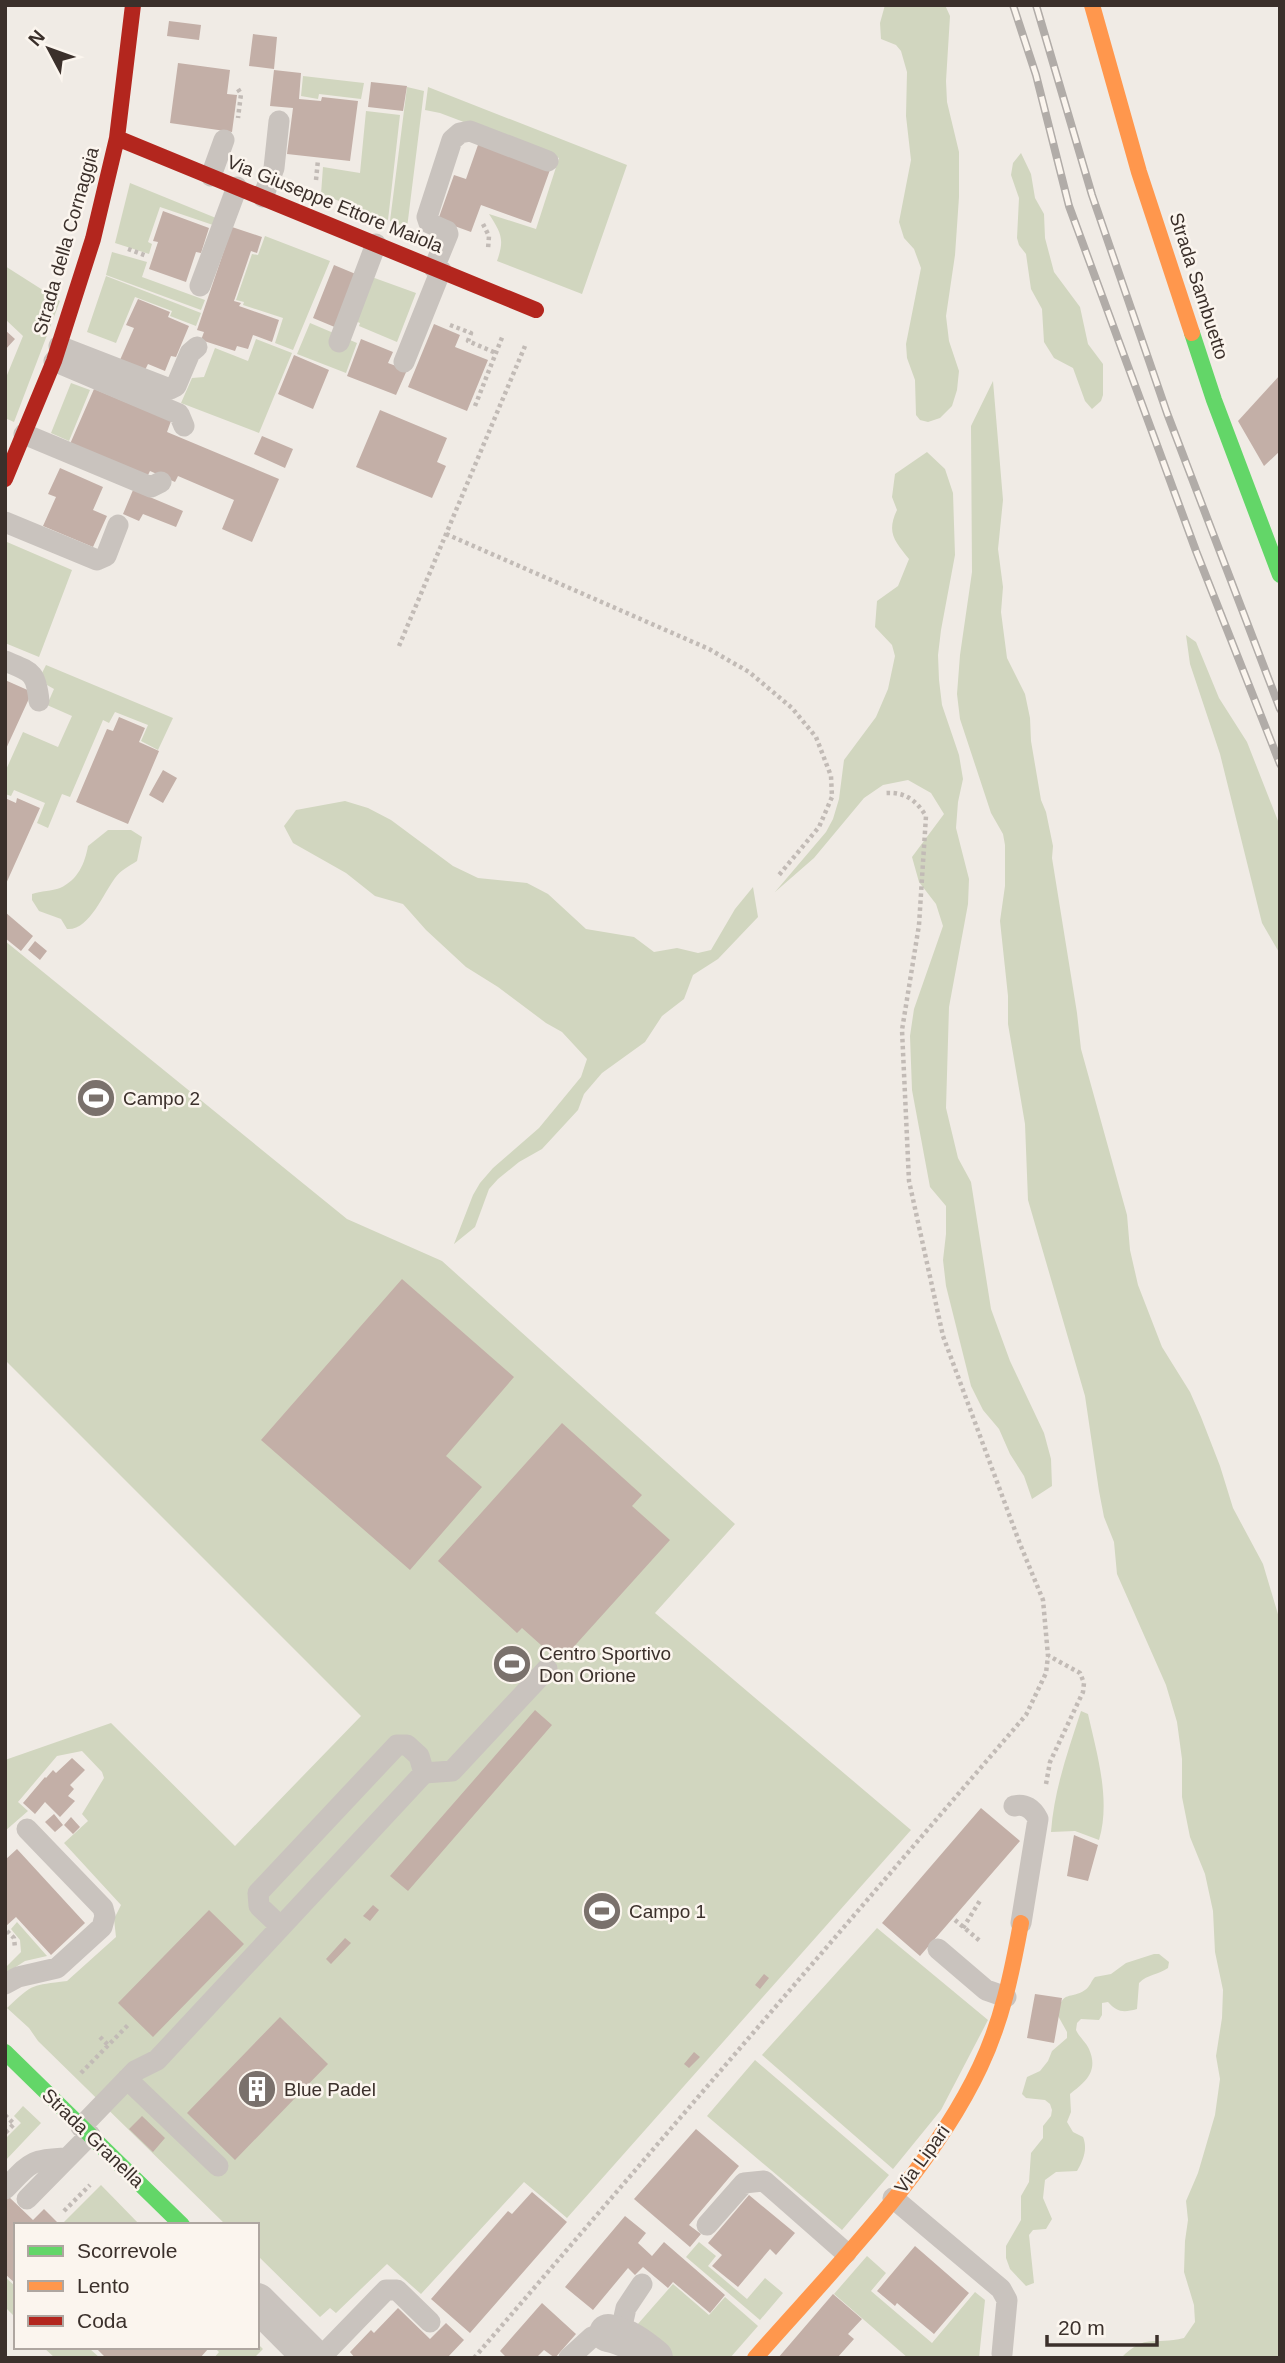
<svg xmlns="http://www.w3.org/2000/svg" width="1285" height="2363" viewBox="0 0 1285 2363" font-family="Arial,sans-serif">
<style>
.green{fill:#d1d6bf}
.building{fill:#c3afa7}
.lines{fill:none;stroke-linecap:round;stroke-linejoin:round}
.path{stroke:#c2bbb6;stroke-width:4.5;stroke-dasharray:3.5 3.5;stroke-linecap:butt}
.lane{stroke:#c9c3be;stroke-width:21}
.street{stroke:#c9c3be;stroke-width:38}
.fast{stroke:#63d668;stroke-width:16}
.slow{stroke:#ff974d;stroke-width:16}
.jam{stroke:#b3261e;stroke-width:16}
.rail-casing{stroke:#b1aca8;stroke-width:8}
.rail{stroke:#fbf5ee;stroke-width:5;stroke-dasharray:16;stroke-linecap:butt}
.labels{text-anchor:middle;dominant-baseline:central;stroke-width:5;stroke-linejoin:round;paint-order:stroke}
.street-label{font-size:19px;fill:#3b302b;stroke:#fbf5ee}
.poi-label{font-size:19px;fill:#3b302b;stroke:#fbf5ee;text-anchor:start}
</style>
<rect width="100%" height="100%" fill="#f0ebe5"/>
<path class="green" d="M885,5H945L950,16L946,81L947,102L959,152V197L955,255L946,316L949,341L959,371L957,390L952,406L940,418L928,422L920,420L916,415L915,380L907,358L906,344L921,268L914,249L904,238L899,222L911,160L906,116L907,72L901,51L896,45L881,39L880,23Z
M303,76L364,83L361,99L319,94L318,99L301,96Z
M407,87L424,91L407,228L390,221Z
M428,87L627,165L582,294L497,261C505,239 501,233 489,214L536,229L559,158L440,113L425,110Z
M366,111L400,115L388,220L321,194L323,167L360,173Z
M1021,153L1031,174L1035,198L1044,214L1045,238L1054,272L1080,307L1088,344L1103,364V395L1101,401L1092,409L1085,401L1073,368L1054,358L1044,342L1042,309L1031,289L1026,254L1019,245L1017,238L1019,198L1011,175L1013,163Z
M130,183L216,218L213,225L160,207L148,242L152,244L149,254L115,243Z
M265,236L330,261L293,350L275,343L283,318L243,305L244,302L236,300L252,254L258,255Z
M112,252L147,262L142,277L205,300L201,310L106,275Z
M5,266L60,301L14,422L5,418V380L23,336L5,319Z
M106,276L201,313L196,326L170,316L172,311L135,297L116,343L87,332Z
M369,276L416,293L397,342L359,326L360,323L352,320Z
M310,323L357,343L346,373L297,354Z
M256,339L292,353L259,433L181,403L192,378L204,377L215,348L248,361Z
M993,381L1003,500L998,549L1003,587L1001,612L1007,658L1025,694L1030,718L1031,741L1041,800L1046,812L1053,846L1052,858L1077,1013L1081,1049L1127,1215L1130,1250L1138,1285L1162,1347L1190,1392L1201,1417L1220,1466L1233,1508L1263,1564L1280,1621V2358H1121C1147,2332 1153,2346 1184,2338L1195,2322L1194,2305L1184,2272L1185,2241L1188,2220L1186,2201L1198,2173L1215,2115L1220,2079L1216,2056L1222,2018L1223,1990L1215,1952L1213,1911L1205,1874L1190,1837L1182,1797V1759L1177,1722L1166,1685L1117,1574L1114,1542L1104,1517L1099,1491L1085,1396L1028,1200L1025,1124L1008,1024V996L1000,921L1005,886V845L1003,834L991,813L960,719L957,694L960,655L972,572L971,426Z
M71,383L90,390L69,441L51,433Z
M927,452L945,469L953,493L955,555L941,630L938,655L939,680L942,705L959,755L963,779L958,802L956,828L969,879L968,904L949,1007L946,1108L958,1158L971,1182L991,1309L1010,1361L1044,1433L1051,1459L1052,1486L1032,1499L1024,1476L1010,1454L999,1429L983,1410L971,1386L946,1286L943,1260L946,1234V1206L930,1187L912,1090L910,1036L914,1009L943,926L936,904L919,882L912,857L944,814L931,793L908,780L883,785L864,798L814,858L775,892L826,832L833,819L839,799L844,760L876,717L888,689L895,656L892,645L875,627L877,601L898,586L909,559C895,541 886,533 897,510L892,497L895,474Z
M7,542L72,570L39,657L5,643Z
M1186,635L1196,642L1219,698L1247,742L1280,826V954L1262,923L1220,754L1190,664Z
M46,665L173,718L158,750L141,741L148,725L115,712L109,723L103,720L70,797L62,794L48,828L37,823L45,803L14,790L11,796L5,794V772L23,732L58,747L72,716L47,705L54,689L47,685L42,673Z
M345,801L368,808L391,820L453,866L478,878L527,883L548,894L586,929L634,937L654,952L677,948L698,953L711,950L735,909L753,887L758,917L718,959L693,975L684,999L662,1016L645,1042L602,1073L584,1094L578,1110L542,1149L519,1162L498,1179L489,1189L475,1227L454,1244L473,1195L480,1183L493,1168L539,1128L581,1077L587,1059L562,1032L546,1023L498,987L466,967L426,930L403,904L375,896L346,873L293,843L284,826L296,810Z
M108,830H131L142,837L137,861C129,866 120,871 115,878C103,894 89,931 67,929L61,919L39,911L32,900V894C41,891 52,891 60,888C78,880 85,863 88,846Z
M5,941L347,1219L442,1261L735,1524L655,1613L911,1830L567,2218L524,2182L421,2294L387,2264L336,2313L330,2308L320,2317L257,2255V2225H226L38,2041L29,2028L7,2008C35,1982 31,1986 67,1981L116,1937L114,1919L121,1905L64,1843L88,1821L82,1814L104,1778L102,1772L82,1751L57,1756L18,1802L28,1811L5,1831V1760L111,1723L235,1846L361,1716L5,1360Z
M1081,1711L1088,1714C1097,1754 1111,1800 1099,1840L1075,1831L1051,1832C1054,1790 1068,1751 1081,1711Z
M17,1922L47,1956L25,1961L5,1974V1968L21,1952L20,1940L11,1929Z
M877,1928L988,2020L941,2110L893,2169L762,2055Z
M1154,1954H1159L1169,1962L1168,1968C1158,1975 1148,1974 1139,1983L1137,2009C1123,2013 1117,2012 1108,2002L1102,2003V2015L1099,2020L1081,2019L1077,2023L1076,2030C1079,2037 1086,2042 1089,2049C1099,2072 1085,2082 1070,2094L1071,2112L1067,2122L1073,2132L1083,2137C1088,2149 1083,2161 1077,2171L1056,2172L1045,2180L1043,2198L1052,2219L1046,2229L1033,2230L1029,2235L1034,2283L1026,2286L1010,2269L1006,2258V2246L1021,2220V2196L1029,2182L1031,2153L1043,2138V2126L1051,2116L1052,2110L1050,2104L1045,2100L1026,2098L1022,2094L1027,2077L1040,2071L1048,2061L1052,2051L1067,2038V2032L1057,2014C1063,1989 1070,2000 1085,1990C1090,1987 1091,1981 1095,1977L1111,1974L1126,1963Z
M755,2060L889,2175L842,2230L707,2116Z
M23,2106L41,2123L5,2161V2139L21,2123L14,2116Z
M101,2185L140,2225L63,2223Z
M699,2242L716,2256L708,2266L747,2299L765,2278L783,2293L760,2320L686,2257Z
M867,2256L886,2273L871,2291L932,2343L975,2292L985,2300L979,2358H908L834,2294Z
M5,2277L16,2287V2318L5,2307Z
M673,2284L709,2315L725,2297L758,2326L730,2358H674L637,2325Z
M257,2343L263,2349L254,2358H214L219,2352L214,2347H257Z
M43,2347L90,2349L100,2358H55Z"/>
<path class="building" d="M169,21L201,25L199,40L167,36Z
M253,34L277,37L274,69L249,66Z
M178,63L230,70L227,94L237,95L232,132L170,123Z
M274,70L301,73L299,99L321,101L322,97L358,101L350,161L287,154L293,108L270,106Z
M371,82L407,86L403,111L368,107Z
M479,142L551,167L531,223L481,205L471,232L438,220L454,175L466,179Z
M163,211L209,228L201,253L196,252L186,282L149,269L158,242L153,241Z
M232,227L262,237L257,253L251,251L234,301L241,303L239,306L279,320L272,342L253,335L248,349L237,346L235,351L201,340L204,332L197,330Z
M334,265L358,275L337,328L313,318Z
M138,299L170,312L168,317L189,326L176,357L171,356L165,371L148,364L145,370L120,360L134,328L126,325Z
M434,324L460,335L455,347L488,360L467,411L408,387Z
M5,330L15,339L5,350Z
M361,339L393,352L388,363L407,370L396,395L347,376Z
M294,355L329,370L313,409L278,394Z
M1280,375V451L1264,466L1238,421Z
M94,389L171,421L167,432L279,479L252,542L222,529L234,500L178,476L175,482L150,471L147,477L70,444Z
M380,410L447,438L437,462L446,466L432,498L356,467Z
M262,436L293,449L285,468L254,454Z
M60,468L103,487L93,510L107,516L93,547L43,526L56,497L48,494Z
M133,490L183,511L176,527L143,514L139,521L123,514Z
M5,680L32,692L5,751Z
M119,717L145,728L139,742L159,751L128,824L76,802L107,729L113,731Z
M163,770L177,778L163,803L149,795Z
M5,798L16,803L17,798L40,808L5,886Z
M5,912L33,936L21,951L5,938Z
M35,941L47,951L40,960L28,950Z
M402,1279L514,1377L446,1456L482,1487L410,1570L261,1440Z
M562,1423L642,1495L632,1506L670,1540L560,1662L522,1628L517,1633L438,1561Z
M535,1710L552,1725L408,1891L390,1876Z
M72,1758L85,1770L70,1785L74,1789L68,1796L75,1801L60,1817L45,1802L35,1814L23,1803L45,1777L46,1778L53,1770L56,1773Z
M981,1808L1020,1841L920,1956L882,1923Z
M54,1814L63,1825L55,1832L45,1822Z
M71,1817L80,1827L73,1834L64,1825Z
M1074,1835L1098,1845L1088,1881L1067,1876Z
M17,1849L85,1923L51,1955L16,1917L5,1927V1860Z
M373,1905L379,1910L370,1921L363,1916Z
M209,1910L244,1944L153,2037L118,2003Z
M345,1938L351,1943L331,1964L326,1959Z
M764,1974L769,1978L760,1989L755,1985Z
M1035,1994L1062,1998L1054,2043L1027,2038Z
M280,2017L328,2064L235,2160L187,2113Z
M694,2052L700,2057L689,2068L684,2064Z
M142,2116L165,2138L153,2152L129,2129Z
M696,2129L739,2166L689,2225L701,2234L690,2247L634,2199Z
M532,2192L567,2222L470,2333L431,2299L508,2211L512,2214Z
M749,2195L795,2233L776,2255L770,2249L738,2287L712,2266L722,2255L708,2243Z
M9,2197L33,2220L44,2209L60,2225H16V2284L5,2274V2201Z
M625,2216L646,2233L638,2243L652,2256L664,2242L725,2295L710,2313L673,2282L668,2288L643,2267L635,2275L628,2268L593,2310L565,2287Z
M915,2246L969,2293L934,2334L897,2303L895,2306L877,2291Z
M833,2294L862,2319L848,2334L854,2339L837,2358H778Z
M542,2303L576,2334L555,2358L544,2350L536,2358H507L500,2351Z
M398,2308L430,2339L446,2323L464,2340L447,2358H355L350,2352L371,2330L374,2333Z
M98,2347H206L208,2349L200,2358H106L97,2349Z"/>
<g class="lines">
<path class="path" d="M238,89L241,94L238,118
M316,180L318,160
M483,224L489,236L488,249
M128,249L147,256
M450,325L471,333L468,341L496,353
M475,406L503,335
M446,534L709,649L749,672L792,708L816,737L831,776L832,797L819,827L779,875
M399,646L525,346
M1046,1784L1050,1762L1083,1692L1084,1683L1080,1673L1049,1656
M955,1920L980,1941
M963,1928L981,1899
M7,1931L14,1938L15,1948
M100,2037L109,2046
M81,2073L129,2024
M5,2115L14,2124L5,2133
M64,2211L90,2185
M474,2358L1026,1715L1046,1673L1048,1656L1043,1600L1020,1544L943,1336L909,1181L902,1030L919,925L926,816C915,799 905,792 885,793"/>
<path class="lane" d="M211,176L224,140
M263,197L274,168L279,121
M434,268L448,234L447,231L429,223L427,217L452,140L460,133L470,131L548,161
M200,286L237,187
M339,342L376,244
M59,346L170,389L176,386L190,353L197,347
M54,361L179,414L184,426
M404,362L441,270
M24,434L151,487L161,482
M5,522L97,560L106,556L118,525
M5,661C31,672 36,671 39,701
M1014,1806C1025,1803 1033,1809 1038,1819L1021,1923
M281,1927L259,1906L258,1893L397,1745H407L419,1756L424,1773
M938,1949L986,1990L1006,1997
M5,1984L18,1977L57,1968L102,1927L105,1916L103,1908L27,1829
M127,2079L218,2166
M81,2127L135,2071L157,2060L424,1773L452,1771L547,1669
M5,2189C30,2163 30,2159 67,2158
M893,2198L1001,2289L1007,2300L1002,2354
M27,2199L90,2135
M707,2225L744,2183L764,2181L846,2253
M620,2335L626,2308L642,2284
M320,2358L386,2290H397L430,2322
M569,2358L592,2337L608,2333"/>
<path class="street" d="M257,2302L313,2358
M608,2333C626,2336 639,2346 654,2358"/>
<path class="fast" d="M1192,333L1214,400L1280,575
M5,2052L182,2225"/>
<path class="slow" d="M1092,5L1139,172L1192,333
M755,2358C832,2270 930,2173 980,2067C1002,2021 1012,1972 1021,1923"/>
<path class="jam" d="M117,138L536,310
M5,479L54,361L93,239L117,138L133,5"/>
<g class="rail-casing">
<path id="rail" d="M1013,5L1036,75L1069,206L1196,551L1280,764
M1036,5L1092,195L1167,413L1280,709"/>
</g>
<use href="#rail" class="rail"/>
</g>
<defs>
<g id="stadium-disc" transform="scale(2.0125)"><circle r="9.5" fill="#7a716c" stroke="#fbf5ee"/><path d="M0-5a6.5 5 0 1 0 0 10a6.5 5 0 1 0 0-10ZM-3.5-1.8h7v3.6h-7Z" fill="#fff"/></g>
<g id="building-disc" transform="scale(2.0125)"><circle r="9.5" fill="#7a716c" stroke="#fbf5ee"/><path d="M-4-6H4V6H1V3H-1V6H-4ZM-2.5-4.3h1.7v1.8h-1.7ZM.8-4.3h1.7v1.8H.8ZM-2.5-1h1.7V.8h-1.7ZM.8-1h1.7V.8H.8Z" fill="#fff"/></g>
</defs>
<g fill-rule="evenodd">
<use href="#stadium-disc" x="96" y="1098"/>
<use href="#stadium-disc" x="512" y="1664"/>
<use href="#stadium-disc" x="602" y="1911"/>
<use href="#building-disc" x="257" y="2089"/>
</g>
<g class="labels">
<g class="street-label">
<text transform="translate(335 204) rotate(22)">Via Giuseppe Ettore Maiola</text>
<text transform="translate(66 241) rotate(-74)">Strada della Cornaggia</text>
<text transform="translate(1199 286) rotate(72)">Strada Sambuetto</text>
<text transform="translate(93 2138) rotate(44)">Strada Granella</text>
<text transform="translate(922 2159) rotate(-54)">Via Lipari</text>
</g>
<g class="poi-label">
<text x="123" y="1098">Campo 2</text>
<text x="539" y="1653">Centro Sportivo<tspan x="539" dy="22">Don Orione</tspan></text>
<text x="629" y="1911">Campo 1</text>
<text x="284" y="2089">Blue Padel</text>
</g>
</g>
<rect width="1285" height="2363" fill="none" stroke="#3b302b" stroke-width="14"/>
<rect x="14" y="2223" width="245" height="126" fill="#fbf5ee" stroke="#aea6a0" stroke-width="2"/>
<rect x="28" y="2246" width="35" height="10" fill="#63d668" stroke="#aea6a0" stroke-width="2"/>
<text x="77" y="2258" font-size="21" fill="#3b302b">Scorrevole</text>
<rect x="28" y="2281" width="35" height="10" fill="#ff974d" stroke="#aea6a0" stroke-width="2"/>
<text x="77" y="2293" font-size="21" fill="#3b302b">Lento</text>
<rect x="28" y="2316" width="35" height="10" fill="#b3261e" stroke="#aea6a0" stroke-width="2"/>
<text x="77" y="2328" font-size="21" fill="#3b302b">Coda</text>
<g transform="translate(49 49) rotate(311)" stroke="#fbf5ee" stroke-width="5" paint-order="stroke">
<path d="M0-5L12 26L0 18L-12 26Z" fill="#3b302b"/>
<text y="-10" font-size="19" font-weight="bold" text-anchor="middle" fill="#3b302b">N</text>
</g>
<path d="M1047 2335v10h110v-10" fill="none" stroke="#3b302b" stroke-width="3.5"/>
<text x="1058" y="2335" font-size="21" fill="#3b302b" stroke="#fbf5ee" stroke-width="5" paint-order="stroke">20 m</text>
</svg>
